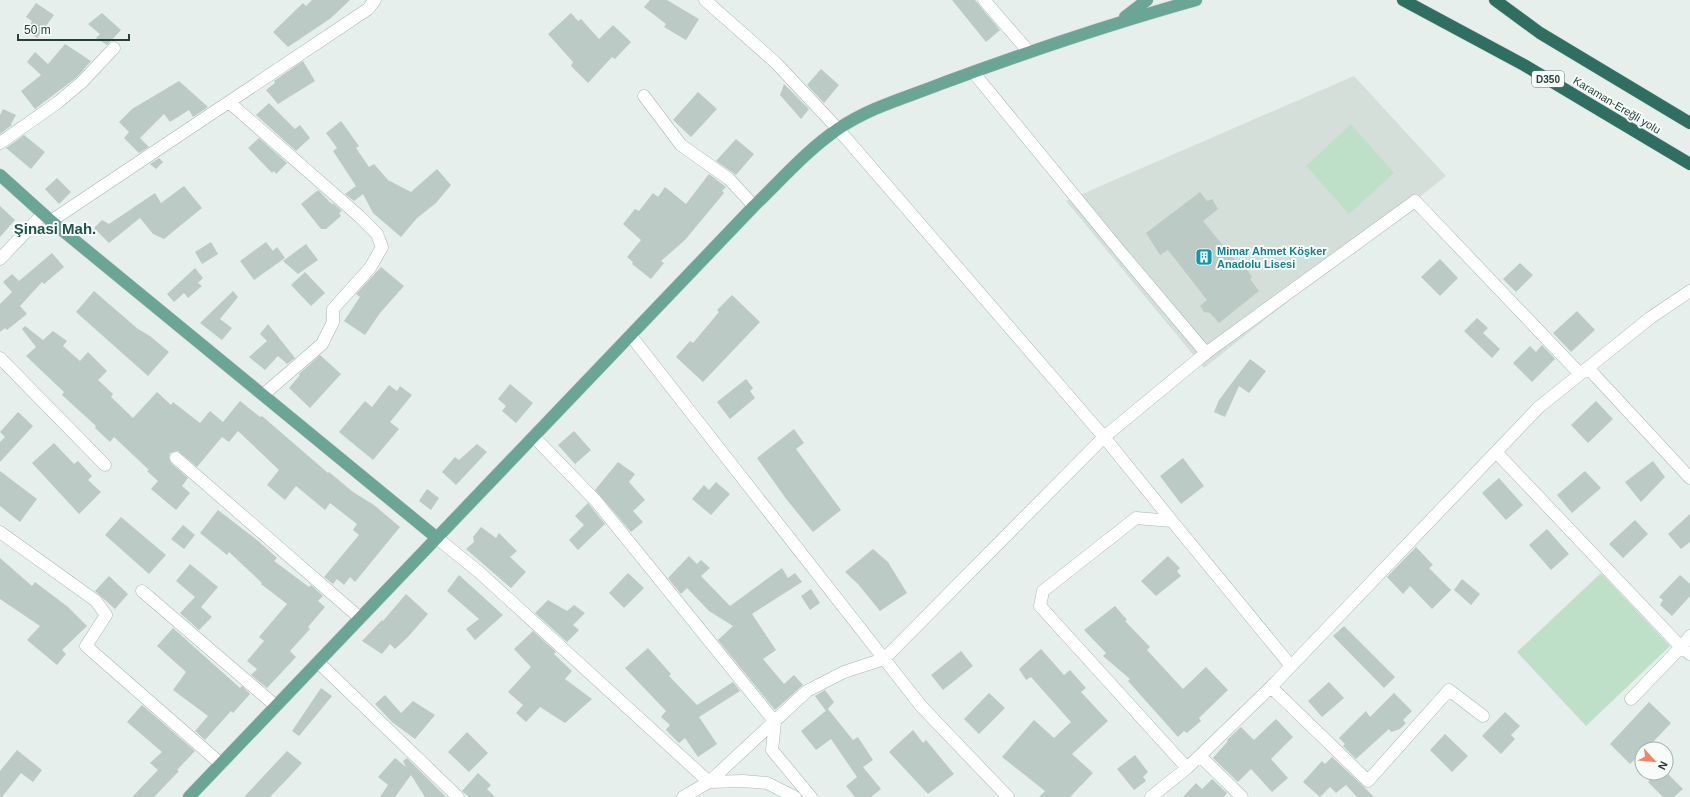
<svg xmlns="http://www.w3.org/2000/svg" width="1690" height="797" viewBox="0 0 1690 797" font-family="Helvetica,sans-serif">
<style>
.built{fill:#d4dfda}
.green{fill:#bfe0c8}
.building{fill:#bbcac4}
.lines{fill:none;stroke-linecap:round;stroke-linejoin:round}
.minor-casing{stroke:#a8b8b2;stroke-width:13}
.major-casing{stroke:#c2cac8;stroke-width:13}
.highway-casing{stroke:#c2cac8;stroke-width:13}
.minor{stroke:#fff;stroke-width:12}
.major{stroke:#6aa596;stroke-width:12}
.highway{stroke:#2f6f62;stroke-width:12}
.labels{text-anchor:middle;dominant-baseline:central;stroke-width:4;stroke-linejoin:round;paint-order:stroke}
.shield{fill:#f7fbf9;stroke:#637a73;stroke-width:1}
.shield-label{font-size:10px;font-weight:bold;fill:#24423a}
.street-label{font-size:11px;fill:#24423a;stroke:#f7fbf9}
.culture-label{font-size:11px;font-weight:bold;fill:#0d838f;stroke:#f7fbf9;text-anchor:start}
.district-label{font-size:15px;font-weight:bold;fill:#1f5548;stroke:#f7fbf9}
</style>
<rect width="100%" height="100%" fill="#e6efeb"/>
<path class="built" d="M1354,76L1446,176L1204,368L1066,201Z"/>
<path class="green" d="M1351,124L1394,173L1349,214L1306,166Z
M1601,573L1670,646L1586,726L1517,652Z"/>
<path class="building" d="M312,0H350L331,18L288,47L273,32L303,3L306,6Z
M650,0H667L699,19L686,40L664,27L666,24L644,7Z
M952,0H975L1000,30L986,42Z
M36,3L54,15L37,38L26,30L32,21L26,17Z
M102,13L121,30L107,45L96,38L100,34L88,24Z
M571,13L578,21L581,19L599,39L613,25L631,42L615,59L612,57L588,83L571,66L573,62L548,34Z
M65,44L91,61L77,77L35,109L21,91L41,75L27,62L35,52L48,64Z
M303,61L315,81L278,104L266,90L275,83L274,81Z
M821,69L839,85L824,103L807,85Z
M179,81L208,107L193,117L189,110L170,122L164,114L140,138L149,147L139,153L124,138L129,132L119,122L132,109Z
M784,84L809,109L801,119L780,95Z
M698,92L717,109L691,137L673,120Z
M269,103L295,129L300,125L310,138L296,151L256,115Z
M3,109L16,115L11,124L12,125L0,134V115Z
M341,121L359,146L356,148L369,167L374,164L388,180L411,192L437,169L451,185L436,203L417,218L401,237L373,213L363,194L354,201L345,194L356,186L333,151L337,148L326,133Z
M24,135L45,152L31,169L6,148Z
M259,138L287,163L276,174L274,171L272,173L248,148Z
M736,139L754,154L736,175L716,161Z
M159,158L163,162L156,169L150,164Z
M709,174L726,187L722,191L724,193L685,240L661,261L664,263L651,279L632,264L633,262L627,257L641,240L623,224L635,209L639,211L653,193L658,197L665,187L686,204Z
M57,178L71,192L59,204L45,189Z
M184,186L202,208L164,239L153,234L140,218L109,243L94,228L102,220L109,224L155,193L161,203Z
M318,190L332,204L333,203L342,211L339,213L341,216L326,229H321L301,204Z
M1200,192L1207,201L1212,199L1218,209L1203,221L1243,270L1246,268L1252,277L1250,279L1259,291L1219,323L1210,313L1204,312L1200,306L1207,300L1168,250L1160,255L1146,233Z
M0,206L15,220L0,237Z
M211,242L218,254L202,264L195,252Z
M266,242L273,251L277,247L285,258L254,280L240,261Z
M306,244L318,260L298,274L283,261Z
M52,253L64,267L44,284L42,282L20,306L27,314L7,330L5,328L0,332V304L12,292L3,282L12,274L19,281Z
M1440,259L1458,278L1440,296L1421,277Z
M1520,263L1533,275L1516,292L1503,279Z
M381,267L404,286L380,313L365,335L344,321L360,297L356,294Z
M195,268L203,278L198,283L202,286L188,298L184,293L174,302L167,294Z
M305,272L325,293L311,306L291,285Z
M94,291L138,329L150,336L169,352L148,376L76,312Z
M233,291L238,297L220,319L232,328L222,340L200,323Z
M732,295L760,322L703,382L676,357L690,341L693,343L719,312L717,310Z
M1577,311L1595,330L1571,352L1553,333Z
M1477,318L1488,328L1483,333L1500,349L1492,358L1464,331Z
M268,324L295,358L287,364L278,356L265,370L249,357L267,341L260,334Z
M25,326L43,340L53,331L67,341L63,346L80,361L88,352L107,371L98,380L113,394L111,397L133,418L157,392L171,405L173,402L200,423L210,411L223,422L240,401L260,417L262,416L328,473L329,472L353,492L374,505L400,527L355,582L350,577L344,585L337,579L333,584L324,577L359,535L353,530L357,524L330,503L325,510L296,486L285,500L267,485L279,470L238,431L229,442L222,437L197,467L178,451L170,453L169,457L171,463L188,478L182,486L190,493L176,510L151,489L158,481L147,471L149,470L114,437L110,442L95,428L96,426L62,395L64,392L26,356L36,347L22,329Z
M1542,345L1555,359L1532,382L1513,363L1530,346L1536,352Z
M320,355L341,374L310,408L289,388L300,375L299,374Z
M1250,359L1266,371L1249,393L1239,386L1225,417L1214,412L1219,400Z
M746,379L753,388L750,391L755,398L730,419L717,402Z
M510,384L533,403L516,423L502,411L506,406L498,399Z
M389,385L397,391L400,386L412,395L390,422L399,429L373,460L339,432L365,401L372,407Z
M1596,401L1613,419L1588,443L1571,425Z
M18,412L33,426L0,462V442L5,437L0,432Z
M794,429L804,443L796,449L841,510L813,532L787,500L757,458Z
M574,431L591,450L575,464L558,445Z
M54,443L74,464L78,461L92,476L88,480L101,492L79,514L32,463Z
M477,444L487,452L456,485L442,472L455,457L459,460Z
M1183,458L1204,486L1181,504L1160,476Z
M1653,461L1665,477L1641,502L1625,482Z
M618,462L635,474L629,482L645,500L633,511L643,522L631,532L595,490Z
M0,471L37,499L20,522L0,506Z
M1585,471L1601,488L1572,513L1557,495Z
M1499,478L1523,505L1506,520L1482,493Z
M716,482L730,494L711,515L692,499L704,485L709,490Z
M427,489L439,498L431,510L419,501Z
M588,503L605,524L578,550L569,540L584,525L575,516Z
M218,510L257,540L277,558L274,561L309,587L311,585L323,596L318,601L325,607L308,627L310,629L290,651L296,657L267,688L251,675L257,669L247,661L264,641L259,637L287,604L261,584L262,583L229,552L227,555L200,533Z
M1690,514V542L1681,549L1668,534Z
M121,517L166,555L149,574L105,535Z
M1635,520L1648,534L1623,558L1609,544Z
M183,525L195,535L184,549L171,539Z
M481,527L496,538L499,533L517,551L510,557L526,572L511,588L466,549L474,542L473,537Z
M1547,529L1569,554L1551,570L1529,545Z
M1416,547L1433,565L1429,568L1451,590L1432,609L1410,586L1403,594L1387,577Z
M873,549L888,562L907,593L880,611L858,584L845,572Z
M689,556L697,564L701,560L710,568L701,576L730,606L782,568L788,578L795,573L802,582L752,614L776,650L763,659L784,684L794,675L803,685L775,710L718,640L733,626L709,611L687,588L681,594L668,578Z
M1168,556L1180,568L1177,571L1181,576L1156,596L1141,581Z
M0,558L32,586L35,582L68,607L87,626L62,650L66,654L57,665L27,640L40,626L0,599Z
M190,564L218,587L201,607L212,617L199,630L180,613L195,597L176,581Z
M628,573L644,588L624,608L609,593Z
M459,575L503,615L475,640L466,629L479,619L447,591Z
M1680,575L1690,584V596L1672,616L1660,605L1663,600L1659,597Z
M109,576L128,594L115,609L95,591Z
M1462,579L1480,594L1471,605L1454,590Z
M811,589L820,603L810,610L801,596Z
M406,594L428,614L408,637L395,649L390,644L382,654L362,641L382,620L383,621Z
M548,600L567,611L574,605L585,613L573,625L579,630L567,642L535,613Z
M1115,606L1127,620L1125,621L1150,647L1147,650L1183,689L1206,667L1228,690L1199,718L1201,721L1187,733L1184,731L1178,737L1128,681L1130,679L1103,656L1106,653L1084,630Z
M1344,626L1395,677L1384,688L1333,636Z
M173,628L240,688L242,686L250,694L233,713L231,711L205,740L195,731L208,716L173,690L186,672L157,646Z
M533,631L556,652L554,654L572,671L565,679L592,699L565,723L540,707L526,722L516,713L523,705L508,692L531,667L514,649Z
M648,648L671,674L669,676L697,705L733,682L740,691L699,717L717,744L698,757L685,738L679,743L666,730L670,725L661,717L666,711L625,668Z
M1041,649L1064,675L1070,670L1086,688L1081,692L1108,721L1072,754L1093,773L1070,797H1039L1045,791L1002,757L1034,720L1054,738L1071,722L1031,677L1026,680L1019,669Z
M961,651L973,666L943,690L931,675Z
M1329,682L1344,698L1322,717L1308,701Z
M321,688L332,696L299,736L292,731Z
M825,690L834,702L826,711L815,696Z
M989,693L1005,708L979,734L964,719Z
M1394,693L1412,711L1403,720L1406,723L1400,729L1391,732L1389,729L1356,759L1343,746L1345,744L1339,738L1366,711L1370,717Z
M385,695L401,713L413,701L435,715L415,739L392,722L375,704Z
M1649,702L1671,723L1654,741L1645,749H1642V752L1630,764L1610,744Z
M142,705L195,751L177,770L179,771L154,797H132L158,770L150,763L162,752L127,722Z
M828,709L853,740L858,737L873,760L863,767L881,789L871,797H855L846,786L857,777L831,739L816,750L801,731Z
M1505,712L1520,726L1511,735L1515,739L1501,754L1482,736Z
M1276,719L1293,737L1271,759L1288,778L1272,792L1251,769L1238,782L1213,758L1228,741L1227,740L1241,727L1254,740Z
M913,730L923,743L926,740L954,774L928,794L889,752Z
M467,732L488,753L469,772L448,752Z
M1445,734L1468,756L1452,772L1430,750Z
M17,750L42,770L33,782L21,773L2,797H0V771Z
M287,751L302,763L291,775L270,797H244Z
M1135,755L1148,772L1143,777L1146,781L1134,790L1117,769Z
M1332,757L1363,786L1374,797H1357L1346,785L1336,793L1330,787L1320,797L1303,782L1322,761L1325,764Z
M395,758L406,767L403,761L407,758L446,797H425L411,775L395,797H380L388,785L378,777Z
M478,773L491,785L487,789L495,797H469L462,791Z
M1657,773H1667L1683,789L1674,797H1663L1648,782Z
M1212,779L1227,793L1224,797H1183L1196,783L1202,789Z"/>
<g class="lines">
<g class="minor-casing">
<path id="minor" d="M705,0L776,63L838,129L1104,437L1172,521
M984,0L1029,52
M644,96L681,145L729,179L754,206
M230,103L359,216L377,234L382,247L370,268L333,309V322L322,344L263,395
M0,143L57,103L82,82L114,48
M51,221L368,9L375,0
M0,259L43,214
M631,336L921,706L1008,797
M1206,353L1415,201L1580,374
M0,358L105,465
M1588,368L1690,478
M534,437L596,501L775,722L772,750L811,797
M1496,452L1681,647L1631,699
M176,458L360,618
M0,532L96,601L106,615L86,646L221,764
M437,538L479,572L709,782L743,781L767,783L795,797
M142,591L276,706
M1690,636L1681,647L1690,654
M318,662L458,797
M1271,687L1368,781L1449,690L1483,716
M1200,756L1242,797
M1187,768L1040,606L1043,591L1136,518L1172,521L1291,666
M683,797L709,782L807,691L844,672L884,659L1104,437L1206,353L1119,250L973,72
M1151,797L1187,768L1271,687L1539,407L1650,318L1690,291"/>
</g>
<g class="major-casing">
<path id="major" d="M1125,17L1147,0
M0,175L51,221L437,538
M189,797L754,206C781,180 807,150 838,129C870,107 908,97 943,83C1027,52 1110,24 1196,0"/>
</g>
<g class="highway-casing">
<path id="highway" d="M1403,0L1524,65L1690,164
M1495,0L1540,33L1690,123"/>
</g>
<use href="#minor" class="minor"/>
<use href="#major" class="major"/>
<use href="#highway" class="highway"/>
</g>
<defs>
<g id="building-square" transform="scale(0.9)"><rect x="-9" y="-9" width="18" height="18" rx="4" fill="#0f9aa8" stroke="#f7fbf9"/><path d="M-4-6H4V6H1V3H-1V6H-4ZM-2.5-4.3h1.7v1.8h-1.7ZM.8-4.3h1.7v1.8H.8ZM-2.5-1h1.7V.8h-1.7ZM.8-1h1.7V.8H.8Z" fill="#fff"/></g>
</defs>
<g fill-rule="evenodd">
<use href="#building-square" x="1204" y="257"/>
</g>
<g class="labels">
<rect class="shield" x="1532" y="71" width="32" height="16" rx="3"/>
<g class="shield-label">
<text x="1548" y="79">D350</text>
</g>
<g class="street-label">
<text transform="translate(1617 105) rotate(31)">Karaman-Ereğli yolu</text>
</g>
<g class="culture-label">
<text x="1217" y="251">Mimar Ahmet Köşker<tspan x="1217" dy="13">Anadolu Lisesi</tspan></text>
</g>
<g class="district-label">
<text x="55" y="228">Şinasi Mah.</text>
</g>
</g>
<g transform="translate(1654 761) rotate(117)"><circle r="19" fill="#f7fbf9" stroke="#a3b1ad"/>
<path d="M0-3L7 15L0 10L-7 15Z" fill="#f4845f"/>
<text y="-6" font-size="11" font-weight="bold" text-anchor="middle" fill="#24423a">N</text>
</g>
<path d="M18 34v6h111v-6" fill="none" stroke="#24423a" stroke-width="2"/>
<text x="24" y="34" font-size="12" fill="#24423a" stroke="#f7fbf9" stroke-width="3" paint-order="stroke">50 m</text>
</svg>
